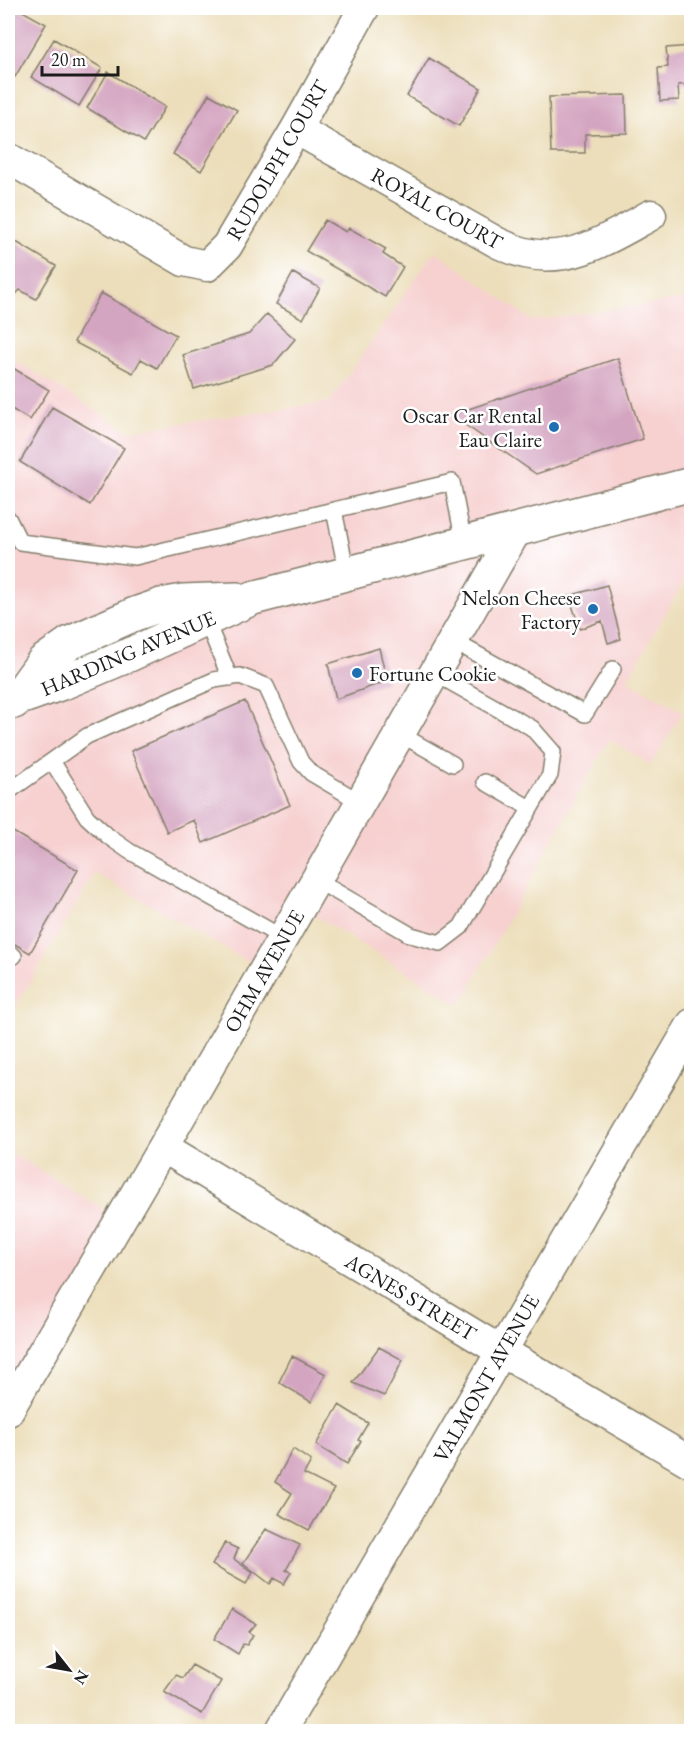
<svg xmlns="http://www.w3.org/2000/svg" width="699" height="1739" viewBox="0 0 699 1739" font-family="'EB Garamond',serif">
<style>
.built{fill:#f7d0d0}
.building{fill:#d4a5c1}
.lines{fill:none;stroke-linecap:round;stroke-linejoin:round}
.service-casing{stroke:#847d6b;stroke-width:18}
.minor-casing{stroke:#847d6b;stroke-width:33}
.secondary-casing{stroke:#847d6b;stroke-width:36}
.service{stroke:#fff;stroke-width:15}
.minor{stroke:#fff;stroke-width:30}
.secondary{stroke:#fff;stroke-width:33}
.poi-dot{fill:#1f6fb2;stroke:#fff;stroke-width:2}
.labels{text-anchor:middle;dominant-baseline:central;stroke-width:5;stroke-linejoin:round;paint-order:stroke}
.street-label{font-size:21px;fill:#1c1c1c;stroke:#fff}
.poi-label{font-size:21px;fill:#1c1c1c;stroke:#fff;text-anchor:end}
</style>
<rect width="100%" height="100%" fill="#fff"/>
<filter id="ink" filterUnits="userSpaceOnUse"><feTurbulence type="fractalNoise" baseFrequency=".0167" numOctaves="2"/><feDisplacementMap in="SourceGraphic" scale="12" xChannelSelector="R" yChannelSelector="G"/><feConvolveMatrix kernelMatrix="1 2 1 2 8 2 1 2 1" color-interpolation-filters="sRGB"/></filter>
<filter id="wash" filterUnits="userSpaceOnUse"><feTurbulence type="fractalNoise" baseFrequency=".008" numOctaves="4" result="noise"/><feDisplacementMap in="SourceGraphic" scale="24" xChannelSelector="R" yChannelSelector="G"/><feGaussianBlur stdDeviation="1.35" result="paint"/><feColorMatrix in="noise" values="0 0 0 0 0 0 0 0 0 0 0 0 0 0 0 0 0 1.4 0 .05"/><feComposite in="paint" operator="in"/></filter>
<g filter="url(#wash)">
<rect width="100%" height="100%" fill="#ecdeba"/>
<path class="built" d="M435,251L533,321L691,298V569L627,680L683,712L651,765L609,739L460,1005L301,907L264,971L95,873L8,1019V356L129,431L329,402Z
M8,1151L120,1219L26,1379L8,1368Z"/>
<g id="blocks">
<path class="building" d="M8,8H17L46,24L15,77L8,73Z
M54,39L102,68L79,106L31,77Z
M692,46V84L678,85L679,100L660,101L658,68L668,67L666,48Z
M429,58L481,88L459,126L407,96Z
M108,72L165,107L144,142L87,108Z
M209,94L237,110L201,171L173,154Z
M626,95L627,133L585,134V153H551L549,97Z
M325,220L346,232L349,228L386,249L383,254L403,267L385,297L306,251Z
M8,237L56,266L36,299L20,290L11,299L8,296Z
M293,273L320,288L303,319L276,304Z
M101,293L176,335L157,368L141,359L133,373L74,342Z
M267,314L295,339L273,365L194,389L183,355L249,334Z
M618,358L643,439L536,474L451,415Z
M8,365L49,390L30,420L8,407Z
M52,407L124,448L90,505L20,462Z
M607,585L621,639L608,643L602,621L580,629L569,596Z
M379,648L387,681L336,699L328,664Z
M245,701L290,805L203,843L194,820L167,832L131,751Z
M8,829L78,870L30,953L8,940Z
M379,1347L403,1360L384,1396L353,1383Z
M292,1356L326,1374L311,1402L279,1382Z
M339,1405L368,1423L358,1440L361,1441L347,1464L316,1445Z
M293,1449L311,1461L304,1474L334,1489L309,1530L279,1514L292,1493L275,1482Z
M266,1529L300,1545L286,1570L291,1572L284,1584L274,1578L270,1584L243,1563Z
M225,1543L238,1549L234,1559L253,1573L246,1584L212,1565Z
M232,1609L256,1624L249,1632L253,1635L247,1645L243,1644L238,1654L214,1639Z
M192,1665L221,1681L202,1714L164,1692L176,1675L183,1678Z"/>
</g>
</g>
<g filter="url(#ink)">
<use href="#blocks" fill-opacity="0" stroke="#847d6b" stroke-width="1.5"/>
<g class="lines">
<g class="service-casing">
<path id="service" d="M334,510L347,574
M8,518L20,542L135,557L452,482L464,543
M206,620L230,678
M453,641L585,714L613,669
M400,734L453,764
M52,761L87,817L109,837L129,851L283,938
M485,782L530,808
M8,792L87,736L214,680L240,676L266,686L301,762L311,773L360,802
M316,880L411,935L440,943L461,927L550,775L553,752L532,728L434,673
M8,952L14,956"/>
</g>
<g class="minor-casing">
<path id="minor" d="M296,129L498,243C507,247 516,251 525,253C572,264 611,237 651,215
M8,158L184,261L207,266L227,246L296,129L364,8
M163,1147L501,1351L692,1463
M8,1411L163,1147L517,529
M280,1732L692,1024"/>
</g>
<g class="secondary-casing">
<path id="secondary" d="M17,699L65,682L129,655L253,598L692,484
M14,702L43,662L70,643L135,614L161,605L183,601L237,599"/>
</g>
<use href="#service" class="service"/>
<use href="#minor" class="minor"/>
<use href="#secondary" class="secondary"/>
</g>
</g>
<g class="poi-dot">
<circle cx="554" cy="427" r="6"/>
<circle cx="593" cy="609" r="6"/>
<circle cx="357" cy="673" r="6"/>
</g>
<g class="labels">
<g class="street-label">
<text transform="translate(277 160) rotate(-60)">RUDOLPH COURT</text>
<text transform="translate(437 208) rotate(29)">ROYAL COURT</text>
<text transform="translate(128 653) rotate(-23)">HARDING AVENUE</text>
<text transform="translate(264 971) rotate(-60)">OHM AVENUE</text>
<text transform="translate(411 1297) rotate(31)">AGNES STREET</text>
<text transform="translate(486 1378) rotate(-60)">VALMONT AVENUE</text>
</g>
<g class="poi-label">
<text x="542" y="415">Oscar Car Rental<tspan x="542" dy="24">Eau Claire</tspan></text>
<text x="581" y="597">Nelson Cheese<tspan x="581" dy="24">Factory</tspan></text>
<text x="369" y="673" text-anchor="start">Fortune Cookie</text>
</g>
</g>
<rect width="699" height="1739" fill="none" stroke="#fff" stroke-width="30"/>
<g transform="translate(69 1670) rotate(121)" stroke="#ffffff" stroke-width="4.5" paint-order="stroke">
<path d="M0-4.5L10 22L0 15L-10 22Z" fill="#1c1c1c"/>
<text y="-9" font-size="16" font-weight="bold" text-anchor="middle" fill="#1c1c1c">N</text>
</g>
<path d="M42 66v9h76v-9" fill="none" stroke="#1c1c1c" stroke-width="3"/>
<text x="51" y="66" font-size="18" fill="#1c1c1c" stroke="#ffffff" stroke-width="4.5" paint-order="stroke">20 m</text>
</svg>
